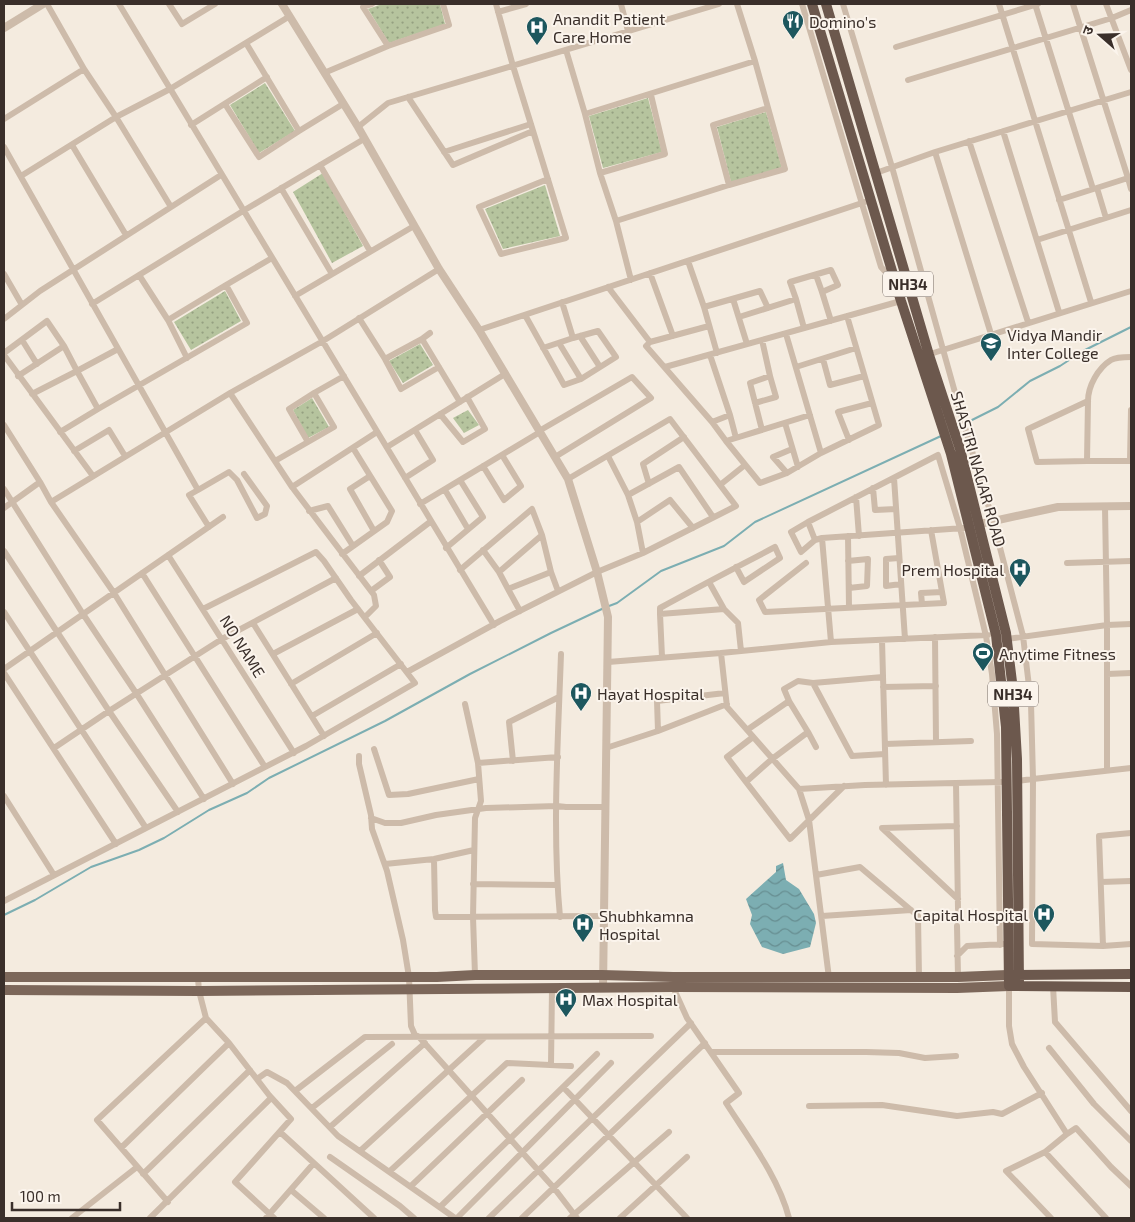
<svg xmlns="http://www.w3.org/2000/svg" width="1135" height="1222" viewBox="0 0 1135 1222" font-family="'Exo 2','Noto Sans Devanagari',sans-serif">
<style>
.green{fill:url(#green-dots)}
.water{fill:url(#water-waves)}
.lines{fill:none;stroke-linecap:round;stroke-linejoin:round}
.stream{stroke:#7caeb2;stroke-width:2}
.minor{stroke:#cdbbaa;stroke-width:6}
.tertiary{stroke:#cdbbaa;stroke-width:8}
.primary{stroke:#7c675a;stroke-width:10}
.trunk{stroke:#6c584d;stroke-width:10}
.labels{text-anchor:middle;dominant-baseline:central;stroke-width:4;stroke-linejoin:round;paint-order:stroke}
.shield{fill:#fbf4ec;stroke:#746a64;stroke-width:1}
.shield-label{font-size:15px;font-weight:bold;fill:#3a2f2a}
.poi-label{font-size:16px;fill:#3a2f2a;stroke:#fbf4ec;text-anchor:start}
.street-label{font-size:16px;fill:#3a2f2a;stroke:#fbf4ec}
</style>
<defs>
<pattern id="green-dots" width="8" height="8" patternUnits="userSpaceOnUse" patternTransform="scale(1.25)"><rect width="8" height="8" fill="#b6c49e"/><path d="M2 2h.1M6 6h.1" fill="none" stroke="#95a081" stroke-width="1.8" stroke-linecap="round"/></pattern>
<pattern id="water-waves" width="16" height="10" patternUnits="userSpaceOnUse" patternTransform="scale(1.25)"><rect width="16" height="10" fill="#7caeb2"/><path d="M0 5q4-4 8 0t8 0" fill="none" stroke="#678e91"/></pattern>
</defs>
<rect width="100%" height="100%" fill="#f4ebdf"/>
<path class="green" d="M382,4H440L445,24L389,43L368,9Z
M265,83L295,131L259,153L230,105Z
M648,98L662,152L603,168L589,116Z
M766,112L782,168L731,182L717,127Z
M323,173L363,246L332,263L293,192Z
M545,185L560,236L503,249L485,209Z
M225,291L241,321L191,350L174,322Z
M420,344L433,365L403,383L389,361Z
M312,398L329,427L308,438L293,410Z
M468,410L479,425L464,433L453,418Z"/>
<path class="water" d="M783,863L786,880L799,889L814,914L816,923L810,947L783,954L762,947L750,924L752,915L746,899L776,872V866Z"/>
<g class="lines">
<path class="stream" d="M956,428L998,407L1030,381L1060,366L1083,351L1131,327
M609,606L617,603L661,571L724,546L755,522L941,436
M4,915L35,900L91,867L139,850L164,838L209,810L247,793L269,778L385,721L470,674L551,633L604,608"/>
<path class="minor" d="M119,4L494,625
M169,4L182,24L215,4
M372,4L363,7L388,46L449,25L443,4
M496,4L513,66L566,238L501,254L479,207L548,179
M621,4L628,31
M802,4L881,267L892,279
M843,4L892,167L963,421L993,521L1023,636L1031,703L1033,779L1131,768
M999,4L1091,302
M1035,4L1093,189
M1073,4L1128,178L1131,177
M1106,4L1131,70
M498,12L526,4
M246,43L299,131L343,104
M896,47L1038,4
M566,50L585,114
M755,61L785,169L729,185L713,125L768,108
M84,69L116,117L170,89L290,16
M324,73L388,46
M908,80L1112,18L1131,10
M651,95L665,154L600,173L585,114L755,61L737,4
M408,97L453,165L533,131
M225,104L259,157L299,131
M4,119L84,69L47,4
M191,125L267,77
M358,127L388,103L719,4
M1003,131L1059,312
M969,141L1028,322
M72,145L126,235
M4,147L198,490L229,472L237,480L257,518L265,514L267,506L244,474
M444,152L531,124
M935,152L991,334
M320,165L370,251
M600,173L616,221L729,185
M876,173L935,152L1131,92
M21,176L116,117L171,207
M281,188L332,274
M1097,188L1106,218
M1059,200L1128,178L1131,189
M616,221L631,280
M1037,240L1131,210
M688,261L704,307
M650,273L673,336
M4,274L22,305
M139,275L168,320
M816,275L822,292
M608,287L650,342
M295,296L414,226
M733,299L747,344
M796,299L804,328
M92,304L243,211L364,139
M525,315L564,385L581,379L616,357L598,331L573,338L562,302
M739,317L796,299L790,282L831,270L838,285L822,292L831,321
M359,318L385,359
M4,319L40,291L221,175
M709,326L650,342L646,346L712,422L726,441L810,415
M479,330L871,200
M430,333L422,339L460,402
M580,336L600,367
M422,339L385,359L401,389L439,367
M22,340L37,364
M762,340L770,376
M559,343L581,379
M64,346L77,371L118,349
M543,348L573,338
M4,353L47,321L64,346L18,376
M717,353L704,307L760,291L768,308
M4,355L93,476
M710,355L730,415L712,422
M927,355L1131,291
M187,358L168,320L226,285
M823,359L830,385L864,376
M665,367L901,301
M796,367L856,348
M230,393L292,487L374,595L376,606L365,617
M32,394L77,371L98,409L60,432
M755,403L776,397L770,376L750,383L762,430
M98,409L247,323L226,285L272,258
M1131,410L1130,461H1131
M440,414L463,442L485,429L467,397
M730,415L736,438
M785,423L798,467
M4,425L40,482
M539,431L632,377L651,398L555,457
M849,440L838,412L872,403
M726,441L760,483L787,473L821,453L786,334
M308,442L289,409L314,393
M387,447L505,374
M74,451L109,430L125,456
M821,453L879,425L847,316
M608,456L628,495L637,522
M275,461L334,427L314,393L344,376
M1087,461L1037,462L1028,429L1088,401
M1130,461H1087L1088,401C1088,386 1098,368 1111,360C1116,357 1125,357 1131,357
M483,466L504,500L521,486L502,455
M787,473L773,457L792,449
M370,476L350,489L374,531
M405,478L433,460L415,430
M894,478L905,639
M649,484L643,464L684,437
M720,485L745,465
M292,487L377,432
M873,488L875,510L896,509
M4,489L83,614L136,693L204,799
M198,490L189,495L209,527
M445,490L468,529
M628,495L679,467L713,517
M856,497L859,536
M420,504L540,432
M4,508L40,482L51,502
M309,511L328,506L353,546
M808,522L791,532L801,552L815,540
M848,536L849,607
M822,538L815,540L808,522L938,455L960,528L986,636L992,674L997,734L1000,945
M446,548L483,517L460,480
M4,551L109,711L178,812
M643,553L637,522L670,500L693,528
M342,554L387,522L392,511L353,448
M168,555L294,753
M899,558L886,559V586L901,584
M848,561L868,559L867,586L849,588
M806,563L759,600L765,612L944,603L931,530
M1067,563L1131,561
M460,570L532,509L542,535L499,572L483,550
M499,572L508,589L551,572L542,535
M551,572L558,591
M142,573L265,767
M359,576L430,522
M709,582L724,609
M508,589L520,611
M371,591L390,577L379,560
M922,604L921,593L942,592
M4,612L146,828
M660,614V608C698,587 737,567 775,547L780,558L744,582L736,567
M253,623L324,736
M935,637L936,742
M1007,639L1107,625L1105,507
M882,640L886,785
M831,642L822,538L964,528
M721,653L727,707L799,789L865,785L1001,782
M273,654L358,609
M662,657L660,614L724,609L738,623L741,651
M608,662L721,653L831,642L988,635
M4,669L223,517
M407,672L500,621L597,572L643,553L736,506L670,419L568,479
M4,673L116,844
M1107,674L1131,673
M883,677L813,683L852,756L885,754
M291,684L377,633
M883,687L936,686
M725,693L657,701L658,731L727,704
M789,701L784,689L798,681L813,683
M465,704L478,763L481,801L475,818L473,917L475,975
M312,716L401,664
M747,730L789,701L808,732L772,759L746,782L727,757L753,737
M808,732L816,747
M885,744L971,741
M54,748L109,711L222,639L336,578
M606,748L658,731
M374,749L389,795L408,794L479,779
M359,756V764L371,815L372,829L387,871L403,940L409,977L411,1026L415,1035L419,1037L554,1188L577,1218
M513,761L509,722L559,697
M478,763L558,757
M1107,770V625L1131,624
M1017,781L1033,779L1032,944L1103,946L1131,944
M746,782L790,839L844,786
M956,783L958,909
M233,784L114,593L51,502L230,393L323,341L439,269
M799,789L809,820L829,978
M4,796L54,875
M371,818L385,823H401L436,815L486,808L557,806L566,807H605
M957,826L882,828L958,899
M434,859L435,910L436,917L603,916
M385,864L434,859L474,850
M816,875L860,867L918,916L919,977
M1101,882L1131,881
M473,884L557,885
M4,901L306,746L415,683L351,600L324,561L316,552L203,609
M822,916L911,910
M560,917C552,831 558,741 561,654
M957,926L958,977
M1103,946L1099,836L1131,833
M957,956L967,946L1004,944
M1009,986V1026L1012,1044L1024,1067L1067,1134L1045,1152L1006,1171L1051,1218
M1053,986L1055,1022L1131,1111
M673,987L687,1018L739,1093L726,1103C749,1139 778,1176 789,1218
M229,1043L269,1095L291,1119L235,1182L274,1218
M1049,1048L1094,1104L1131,1141
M711,1052H866L899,1053L925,1058L956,1056
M551,1065L552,989
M257,1079L267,1072L287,1083L338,1136L455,1218
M563,1087L687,1218
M295,1091L365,1037L651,1036
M809,1106L882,1105L957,1116L993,1112L1002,1114L1042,1093
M312,1108L392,1044
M330,1127L425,1043
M280,1132L374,1218
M1067,1134L1076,1128L1111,1167L1131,1186
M122,1147L229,1043L206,1018
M360,1151L485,1037
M1045,1152L1106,1218
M330,1157L400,1206L414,1218
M390,1171L507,1063L571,1066
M143,1174L250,1070
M411,1186L522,1080
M291,1190L324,1218
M168,1202L97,1120L206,1018L199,991L198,978
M440,1207L597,1054
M72,1218L137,1167
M150,1218L271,1098
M266,1218L314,1163
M457,1218L611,1063
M489,1218L691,1023
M522,1218L705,1043
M570,1218L669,1132
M620,1218L687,1157"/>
<path class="tertiary" d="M282,4L358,127L439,269L479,330L568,479L597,572L608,617L603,988
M4,28L43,4
M980,524L1058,507L1131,506"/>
<path class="primary" d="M4,977H437L475,975H602L673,977H958L1008,975
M4,990L199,991L673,987L957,988L1009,986"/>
<path class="trunk" d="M812,4L901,301L951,454L996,635L1006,727L1009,986L1131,987
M826,4L929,355L960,449L1006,633L1013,690L1017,759L1019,986
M1014,975L1131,974"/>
</g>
<defs>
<g id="restaurant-pin" transform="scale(1.125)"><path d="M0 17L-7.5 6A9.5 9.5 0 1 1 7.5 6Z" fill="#1d575e" stroke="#fbf4ec"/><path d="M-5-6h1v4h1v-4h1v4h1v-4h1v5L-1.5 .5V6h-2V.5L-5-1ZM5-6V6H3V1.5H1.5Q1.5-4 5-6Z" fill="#fff"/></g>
<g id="hospital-pin" transform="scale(1.125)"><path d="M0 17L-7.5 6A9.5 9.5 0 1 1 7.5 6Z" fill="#1d575e" stroke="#fbf4ec"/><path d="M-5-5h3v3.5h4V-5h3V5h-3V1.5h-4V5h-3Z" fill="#fff"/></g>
<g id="school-pin" transform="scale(1.125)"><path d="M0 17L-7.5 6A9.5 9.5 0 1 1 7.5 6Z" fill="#1d575e" stroke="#fbf4ec"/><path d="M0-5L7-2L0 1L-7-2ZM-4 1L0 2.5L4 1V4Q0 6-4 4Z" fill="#fff"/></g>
<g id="stadium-pin" transform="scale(1.125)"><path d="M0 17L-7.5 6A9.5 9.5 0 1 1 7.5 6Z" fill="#1d575e" stroke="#fbf4ec"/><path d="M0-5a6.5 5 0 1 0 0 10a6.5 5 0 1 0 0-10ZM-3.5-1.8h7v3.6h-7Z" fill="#fff"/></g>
</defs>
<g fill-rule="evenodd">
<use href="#restaurant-pin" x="793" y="21"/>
<use href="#hospital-pin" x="537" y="27"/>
<use href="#school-pin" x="991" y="343"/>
<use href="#hospital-pin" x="1020" y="569"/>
<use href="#stadium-pin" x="983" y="653"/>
<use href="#hospital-pin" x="581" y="693"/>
<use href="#hospital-pin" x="1044" y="914"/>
<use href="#hospital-pin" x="583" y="924"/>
<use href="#hospital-pin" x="566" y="999"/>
</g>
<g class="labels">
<g class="shield">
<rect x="883" y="271.5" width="50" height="25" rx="4"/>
<rect x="988" y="681.5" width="50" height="25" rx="4"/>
</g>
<g class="shield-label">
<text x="908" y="284">NH34</text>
<text x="1013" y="694">NH34</text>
</g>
<g class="poi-label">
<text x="553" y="18">Anandit Patient<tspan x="553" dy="18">Care Home</tspan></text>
<text x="809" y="21">Domino's</text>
<text x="1007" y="334">Vidya Mandir<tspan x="1007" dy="18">Inter College</tspan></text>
<text x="1004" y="569" text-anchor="end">Prem Hospital</text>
<text x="999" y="653">Anytime Fitness</text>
<text x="597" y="693">Hayat Hospital</text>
<text x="1028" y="914" text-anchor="end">Capital Hospital</text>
<text x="599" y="915">Shubhkamna<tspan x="599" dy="18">Hospital</tspan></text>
<text x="582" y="999">Max Hospital</text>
</g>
<g class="street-label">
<text transform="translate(979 469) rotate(74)">SHASTRI NAGAR ROAD</text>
<text transform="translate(243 646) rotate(58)">NO NAME</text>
</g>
</g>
<rect width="1135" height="1222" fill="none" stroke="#3a2f2a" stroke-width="10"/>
<g transform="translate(1100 35) rotate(290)" stroke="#fbf4ec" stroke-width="4" paint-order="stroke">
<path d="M0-4L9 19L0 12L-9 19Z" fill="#3a2f2a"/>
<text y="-8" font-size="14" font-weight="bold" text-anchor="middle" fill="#3a2f2a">उ</text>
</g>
<path d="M12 1202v8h108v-8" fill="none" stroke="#3a2f2a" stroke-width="2.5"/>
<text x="20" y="1202" font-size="15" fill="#3a2f2a" stroke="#fbf4ec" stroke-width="4" paint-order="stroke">100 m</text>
</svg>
